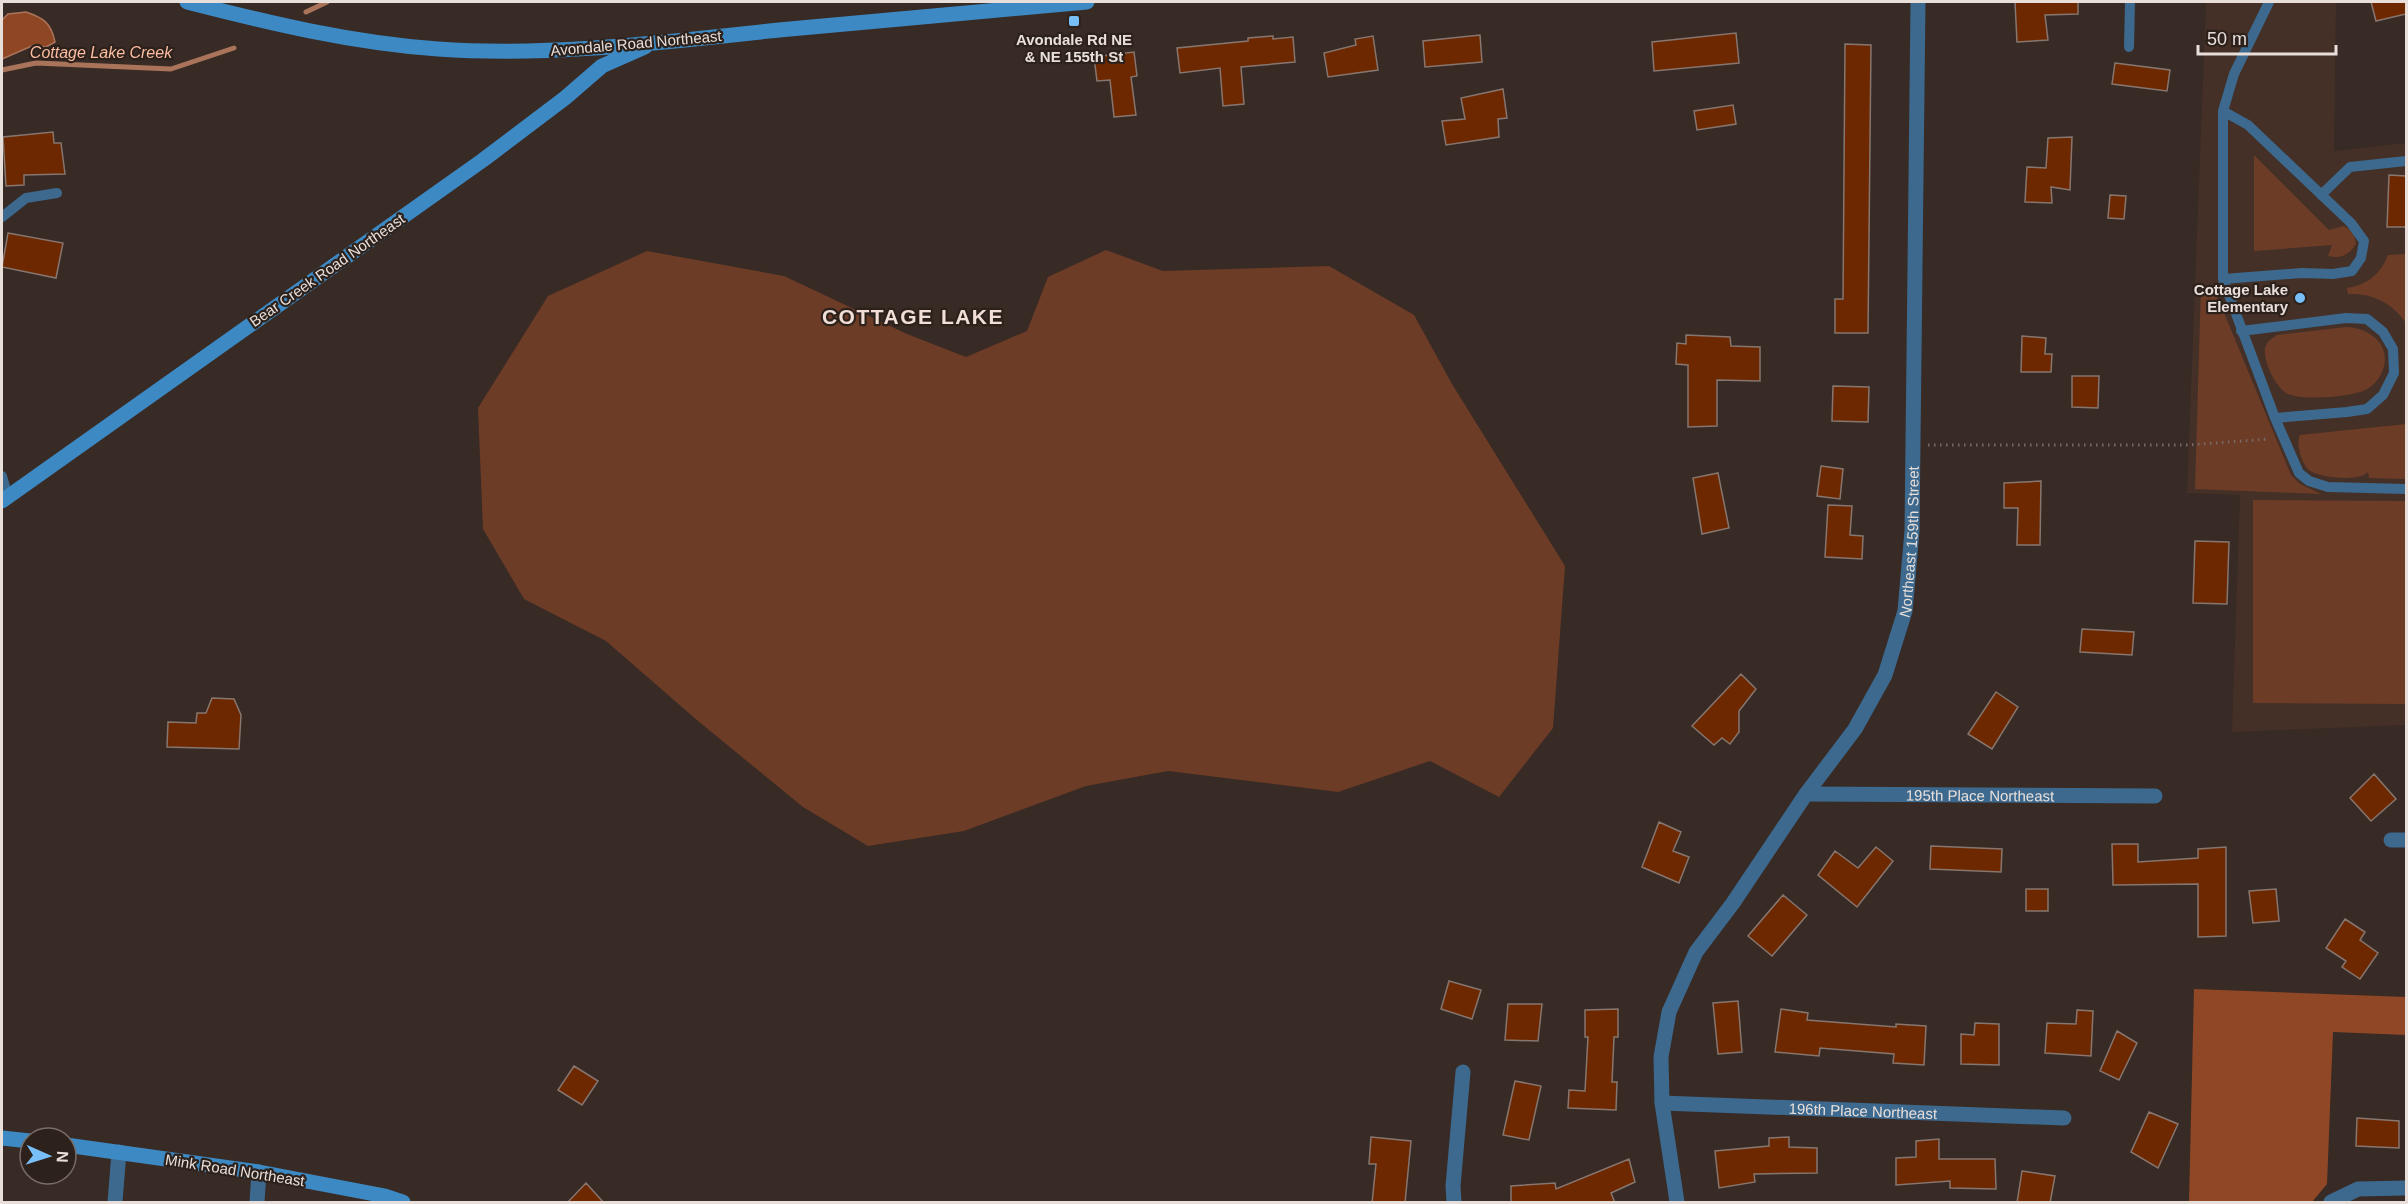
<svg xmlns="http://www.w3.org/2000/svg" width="2408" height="1204" viewBox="0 0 2408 1204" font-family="Helvetica,sans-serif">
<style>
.built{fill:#443027}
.green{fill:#6d3c26}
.forest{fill:#904725}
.water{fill:#8f4624;stroke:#aa745b;stroke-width:1.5}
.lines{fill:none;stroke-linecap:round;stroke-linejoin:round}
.stream{stroke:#aa745b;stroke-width:5}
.building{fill:#6e2800;stroke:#86766f;stroke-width:1.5}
.path{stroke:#776a66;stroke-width:3;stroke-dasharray:1.5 4.5;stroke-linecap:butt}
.lane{stroke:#3c698d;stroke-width:10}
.street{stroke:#3c698d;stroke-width:15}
.secondary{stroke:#3c89c3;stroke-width:15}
.poi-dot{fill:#78bff8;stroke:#2d211b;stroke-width:2}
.labels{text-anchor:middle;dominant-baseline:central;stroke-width:4.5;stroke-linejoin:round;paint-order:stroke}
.poi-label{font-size:15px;font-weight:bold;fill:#e8dfdb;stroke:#2d211b}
.street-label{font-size:15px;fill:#e8dfdb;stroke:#2d211b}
.water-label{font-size:16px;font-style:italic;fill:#fdbda1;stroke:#2d211b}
.district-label{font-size:21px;font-weight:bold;letter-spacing:1.5px;fill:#f1dfd7;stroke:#2d211b}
</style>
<rect width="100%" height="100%" fill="#382a25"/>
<path class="built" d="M2206,2H2336L2334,151L2406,143V725L2232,732L2240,495L2187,493Z"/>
<path class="green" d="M2254,155L2329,230L2344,226C2352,231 2355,235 2356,244C2349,255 2341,259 2328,256L2332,245L2254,251Z
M1106,250L1163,271L1329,266L1414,315L1452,384L1565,566L1553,728L1499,797L1430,761L1338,792L1168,771L1086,786L964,831L868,846L803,807L698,721L606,641L524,599L483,529L478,408L548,296L647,251L784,276L907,334L966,357L1027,331L1048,277Z
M2406,254V323C2392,303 2373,293 2348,294L2347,288C2367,285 2381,274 2388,255Z
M2201,286H2213L2291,475L2300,484L2321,494L2195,489Z
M2346,327C2370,328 2393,345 2382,372C2379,380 2371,388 2363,391C2348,397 2299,401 2286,393C2275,386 2263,361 2265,348C2267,341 2271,339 2277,335Z
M2406,424V479L2369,478L2368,472C2360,482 2319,478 2309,470C2301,463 2296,444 2300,435Z
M2253,500L2406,501V704L2253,703Z"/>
<path class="forest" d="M2194,989L2406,997V1035L2333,1032L2327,1184L2312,1202H2189Z"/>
<path class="water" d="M26,12C44,18 51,23 55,42L46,47L34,45L2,59V20L8,14Z"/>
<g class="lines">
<path class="stream" d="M306,12L327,2
M2,70L36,63L171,69L234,48"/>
</g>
<path class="building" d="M2015,2H2078V14L2045,15L2048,40L2017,42Z
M2371,2H2406V14L2376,21Z
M1736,33L1739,63L1654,71L1652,42Z
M1480,35L1482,62L1425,67L1423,41Z
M1273,36V39L1293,37L1295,62L1241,67L1244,104L1223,106L1220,68L1180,73L1177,48L1248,41V38Z
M1373,36L1378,70L1328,77L1324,53L1356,45L1355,39Z
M1845,44L1871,45L1868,333H1835V299H1843Z
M1134,52L1137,76L1131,77L1136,115L1114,117L1110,80L1097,81L1094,57Z
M2115,63L2170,70L2167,91L2112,84Z
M1503,89L1507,118L1498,119L1499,137L1446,145L1442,121L1465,119L1461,98Z
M1733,105L1736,124L1697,130L1694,111Z
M53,132L54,143H61L65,174L24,175V185L6,186L3,137Z
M2072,137L2070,190L2051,187L2052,203L2025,202L2027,167L2046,168L2048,138Z
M2389,175L2406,176V227H2387Z
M2110,195L2126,196L2124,219L2108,218Z
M8,233L63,243L56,278L2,267Z
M1686,335L1730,337L1731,346L1760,347V381L1717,380V426L1688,427V365L1676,364L1677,343L1686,344Z
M2022,336L2046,338L2045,354H2052L2051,372H2021Z
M2072,376H2099L2098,408L2072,407Z
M1833,386L1869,387L1868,422L1832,421Z
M1821,466L1843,469L1840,499L1817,496Z
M1718,473L1729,528L1702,534L1693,478Z
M2041,481L2040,545H2017L2018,508H2004V483Z
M1828,505L1852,506L1850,535L1863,536L1862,559L1825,557Z
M2195,541L2229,542L2227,604L2193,603Z
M2082,629L2134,632L2132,655L2080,652Z
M1741,674L1756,689L1739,711V732L1730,744L1722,738L1714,745L1692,726Z
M1996,692L2018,707L1992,749L1968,734Z
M212,698L234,699L241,715L239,749L167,747L168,722L196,723L197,713H206Z
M2374,774L2396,799L2371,821L2350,798Z
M1659,822L1681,832L1673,851L1689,857L1679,883L1642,867Z
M2112,844H2138V862L2198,858V849L2226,847V936L2198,937V884L2113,885Z
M1931,846L2002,849L2001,872L1930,869Z
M1876,847L1893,861L1857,907L1818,875L1835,851L1858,868Z
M2026,889H2048V911H2026Z
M2276,889L2279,921L2253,923L2249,891Z
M1783,895L1807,915L1772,956L1748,936Z
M2345,919L2365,932L2360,940L2378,953L2360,979L2342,967L2346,961L2326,948Z
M1449,981L1481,990L1472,1019L1441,1009Z
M1738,1001L1742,1052L1718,1054L1713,1003Z
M1508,1004H1542L1538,1041L1505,1040Z
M1618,1009V1037H1614L1612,1082H1617L1616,1110L1568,1108L1569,1090L1585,1091L1588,1037H1585V1010Z
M1781,1009L1808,1013L1807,1020L1896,1027V1024L1926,1026L1924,1065L1893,1063L1894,1054L1820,1048L1819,1056L1775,1052Z
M2077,1010L2093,1011L2091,1056L2045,1053L2047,1023L2076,1024Z
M1975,1023L1999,1024V1065L1961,1064V1034L1974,1035Z
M2117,1031L2137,1043L2119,1080L2100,1071Z
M574,1066L598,1081L582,1105L558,1090Z
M1515,1081L1541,1086L1529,1140L1503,1135Z
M2149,1112L2178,1124L2158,1168L2131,1152Z
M2357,1118L2399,1121V1148L2356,1146Z
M1371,1137L1411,1141L1405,1203H1372L1376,1164H1369Z
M1789,1137V1147L1817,1148V1173L1754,1174L1755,1182L1719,1188L1715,1151L1769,1146V1138Z
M1939,1139V1159H1995L1996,1189L1950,1188V1181L1896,1185V1158L1916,1157V1141Z
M1629,1159L1635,1182L1611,1193L1615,1203H1511V1186L1555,1183L1556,1189Z
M2022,1171L2055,1176L2050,1203H2017Z
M586,1183L604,1203H567Z"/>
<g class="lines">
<path class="path" d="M1928,445H2188L2269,439"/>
<path class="lane" d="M2269,2L2234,74L2223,111V279L2275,418L2299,473L2309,481L2328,487L2406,489
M2129,47L2130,2
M2223,111L2248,125L2351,223L2364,241L2361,258L2352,271L2333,274L2302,273L2223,279
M2321,195L2350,167L2406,161
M2,217L26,198L57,193
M2241,331L2346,318L2367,319L2383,332L2393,349L2394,373L2383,395L2367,409L2347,412L2275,418
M2,476L8,497"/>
<g class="street">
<path id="s1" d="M1806,794L2155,796"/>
<path d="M2391,840H2406"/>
<path id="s2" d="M1662,1103L2064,1118"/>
<path d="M115,1202L119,1152"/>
<path d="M257,1202L259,1172"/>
<path d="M1454,1202L1453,1186L1463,1072"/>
<path id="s3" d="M1677,1202L1662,1103L1661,1057L1669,1012L1696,952L1733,903L1806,794L1855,729L1885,675L1905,611L1912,531L1918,2"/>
<path d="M2331,1202L2358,1189L2406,1188"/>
</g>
<path class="secondary" d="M187,2C269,23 352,43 438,49C551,57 666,42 779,30C881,20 985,12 1087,2
M2,501L483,160L565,98L602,66L645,47
M2,1138L30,1141
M66,1145L259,1172L385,1196L403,1202"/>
</g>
<g class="poi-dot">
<rect x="1068" y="15" width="12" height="12" rx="3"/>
<circle cx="2300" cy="298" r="6"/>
</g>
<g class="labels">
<g class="poi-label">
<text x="1074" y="39">Avondale Rd NE<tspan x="1074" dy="17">&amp; NE 155th St</tspan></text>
<text x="2288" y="289" text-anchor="end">Cottage Lake<tspan x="2288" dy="17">Elementary</tspan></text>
</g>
<g class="street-label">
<text transform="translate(636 43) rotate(-5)">Avondale Road Northeast</text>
<text transform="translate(327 270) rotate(-35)">Bear Creek Road Northeast</text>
<text stroke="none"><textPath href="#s3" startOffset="730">Northeast 159th Street</textPath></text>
<text stroke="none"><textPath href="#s1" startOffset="174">195th Place Northeast</textPath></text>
<text stroke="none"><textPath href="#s2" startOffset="201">196th Place Northeast</textPath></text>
<text transform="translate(235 1170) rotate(9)">Mink Road Northeast</text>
</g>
<g class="water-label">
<text x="101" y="52">Cottage Lake Creek</text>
</g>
<g class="district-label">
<text x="913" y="316">COTTAGE LAKE</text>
</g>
</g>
<rect width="2408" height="1204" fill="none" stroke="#e8dfdb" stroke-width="6"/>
<g transform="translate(48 1156) rotate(93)"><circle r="28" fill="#2d211b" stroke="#786d68" stroke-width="1.5"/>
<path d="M0-4.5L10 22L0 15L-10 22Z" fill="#78bff8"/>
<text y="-9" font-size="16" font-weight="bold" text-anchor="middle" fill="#e8dfdb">N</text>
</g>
<path d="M2198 45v9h138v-9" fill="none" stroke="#e8dfdb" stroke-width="3"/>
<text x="2207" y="45" font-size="18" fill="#e8dfdb" stroke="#2d211b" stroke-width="4.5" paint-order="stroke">50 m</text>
</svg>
